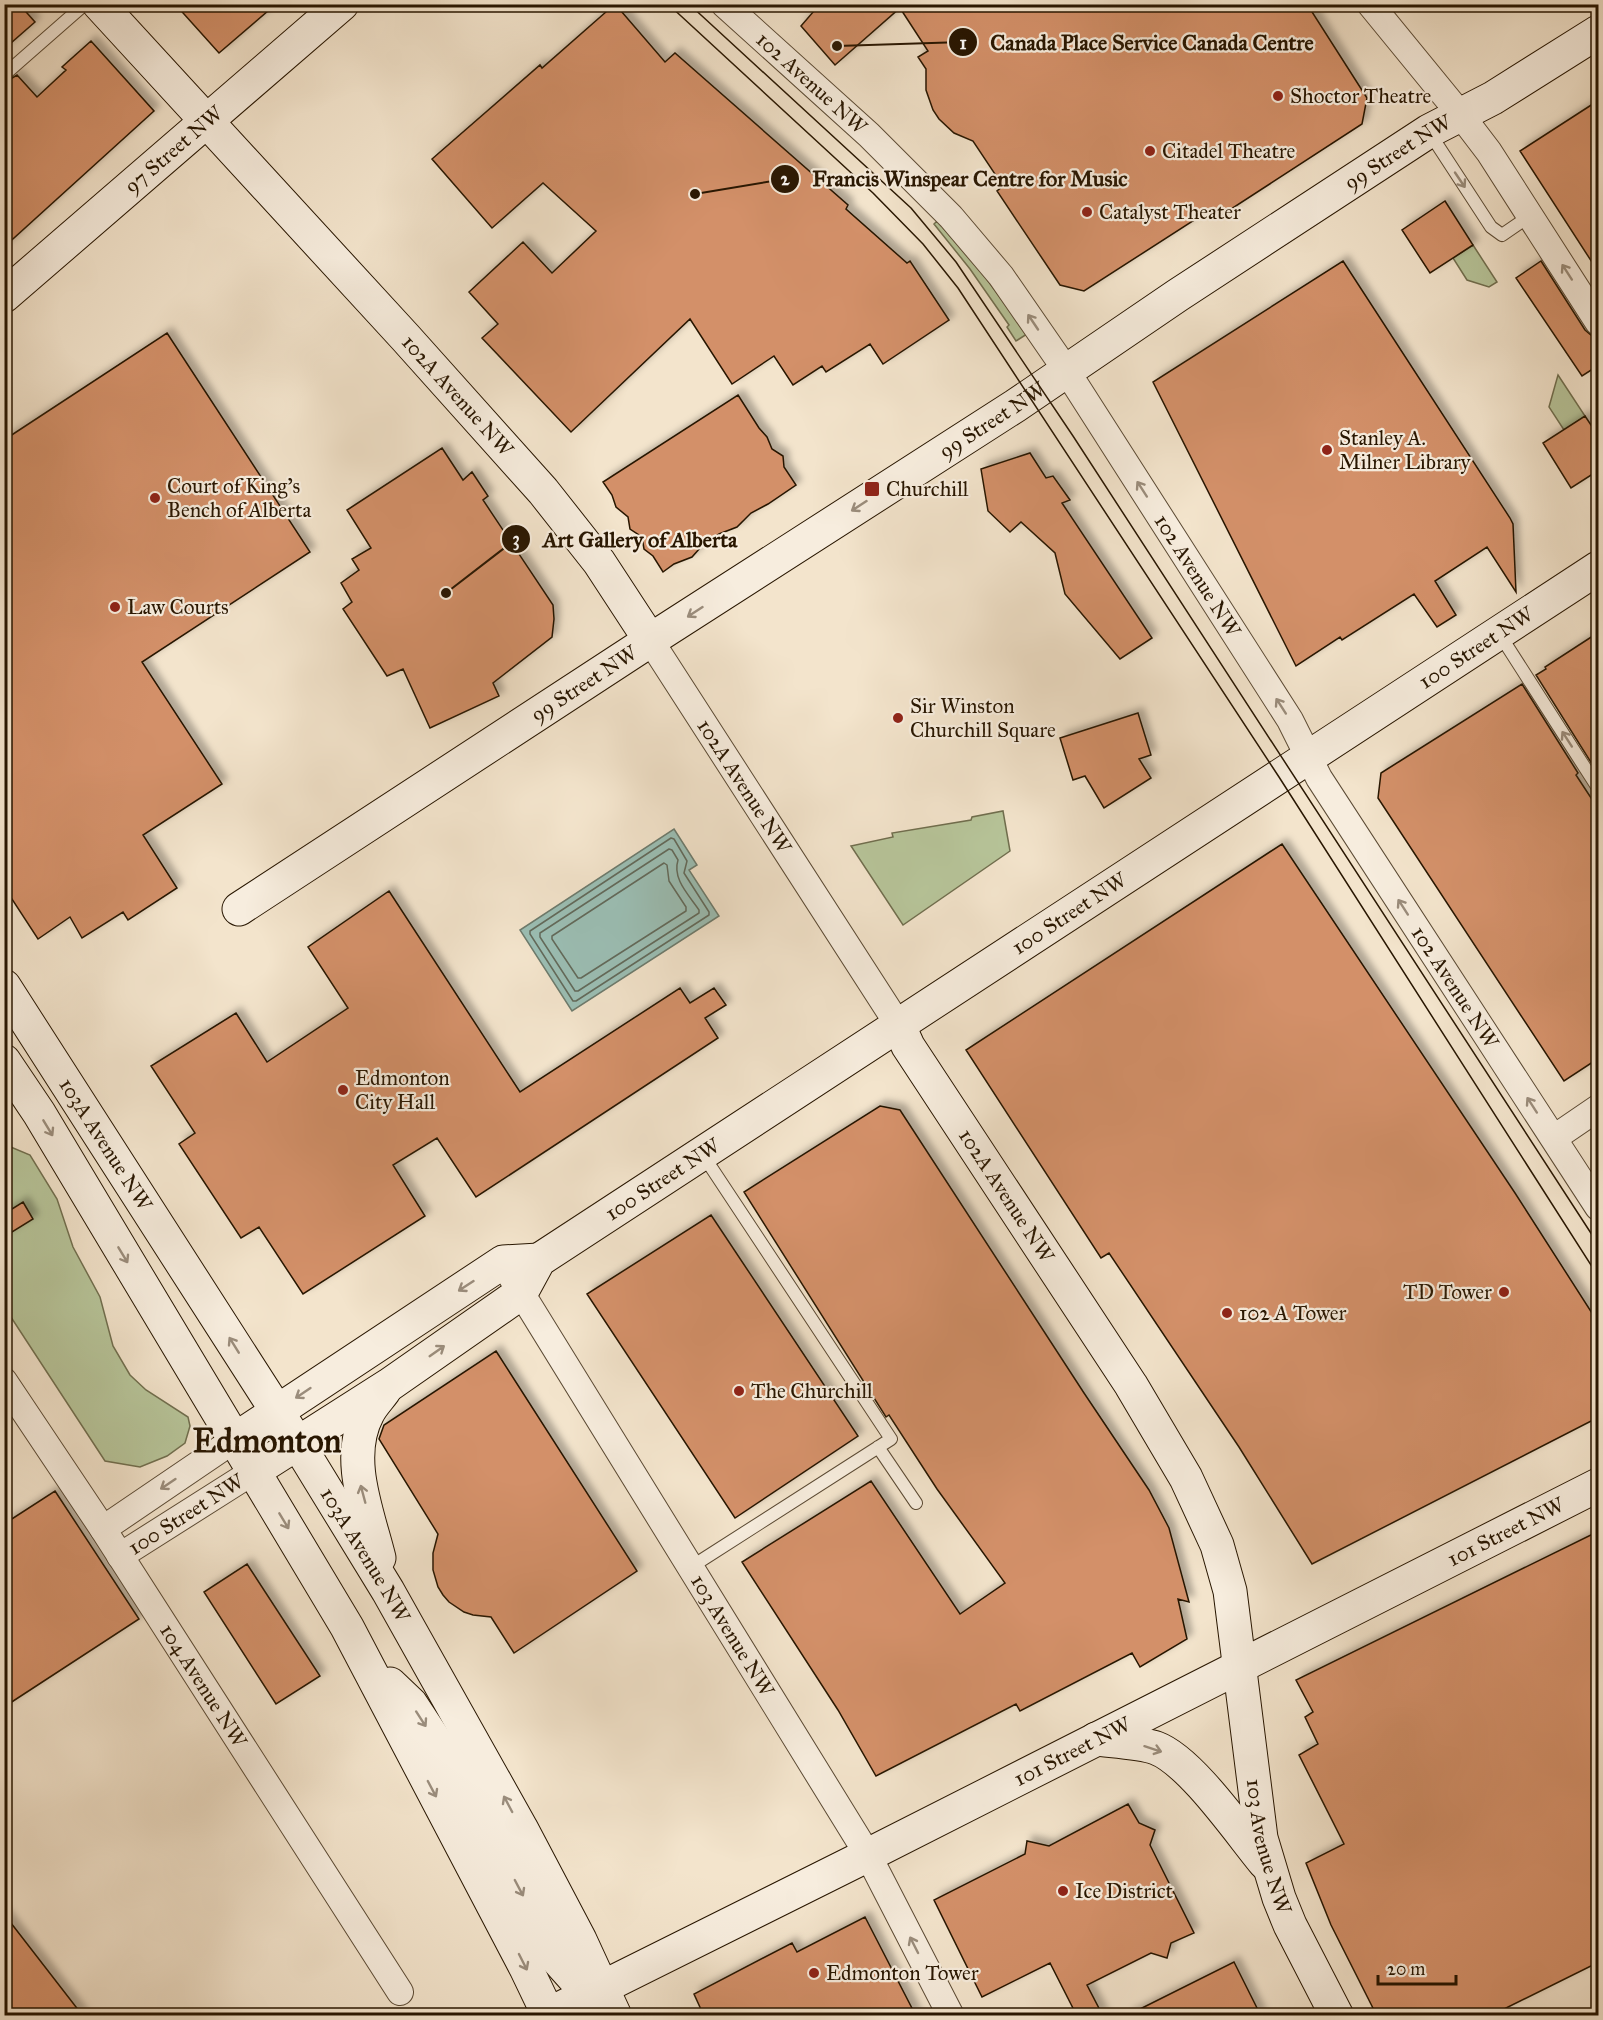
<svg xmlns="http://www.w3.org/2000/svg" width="1603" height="2020" viewBox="0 0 1603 2020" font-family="'IM FELL Great Primer',serif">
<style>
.green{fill:#b7c59a;stroke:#706e4e;stroke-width:1.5}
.water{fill:#9bbfb5;stroke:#6d7b6d;stroke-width:1.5}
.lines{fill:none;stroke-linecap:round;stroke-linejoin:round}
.shore{stroke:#626a5b;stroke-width:1.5}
.building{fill:#d39069;stroke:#281601;stroke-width:1.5;filter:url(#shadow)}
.lane-casing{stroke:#5b4a34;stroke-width:14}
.street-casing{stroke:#5b4a34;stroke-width:28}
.secondary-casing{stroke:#281601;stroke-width:35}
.lane{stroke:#f7edde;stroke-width:12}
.street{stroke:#f7edde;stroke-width:26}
.secondary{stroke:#f7edde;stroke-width:33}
.tram{stroke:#281601;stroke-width:1.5}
.oneway{stroke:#9a8c7b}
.poi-dot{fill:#8f2418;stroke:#f7edde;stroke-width:2}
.labels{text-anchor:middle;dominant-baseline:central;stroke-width:4.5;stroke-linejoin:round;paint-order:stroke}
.street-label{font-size:21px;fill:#281601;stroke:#f7edde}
.poi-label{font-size:21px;fill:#281601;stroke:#f7edde;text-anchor:start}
.town-label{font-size:33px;font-weight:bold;fill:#281601;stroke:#f7edde}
.leader{fill:none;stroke:#281601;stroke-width:2}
.callout-dot{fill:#281601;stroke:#f7edde;stroke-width:2}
.mark-label{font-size:18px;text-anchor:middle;font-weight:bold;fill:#fff}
.callout-label{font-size:22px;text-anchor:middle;font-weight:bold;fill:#281601;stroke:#f7edde;stroke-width:4.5;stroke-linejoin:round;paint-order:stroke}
</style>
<defs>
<filter id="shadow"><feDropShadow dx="5.5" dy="-5.5" stdDeviation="3" flood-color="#0004"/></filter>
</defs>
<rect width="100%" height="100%" fill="#f3e4cc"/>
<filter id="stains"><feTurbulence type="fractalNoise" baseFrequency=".00333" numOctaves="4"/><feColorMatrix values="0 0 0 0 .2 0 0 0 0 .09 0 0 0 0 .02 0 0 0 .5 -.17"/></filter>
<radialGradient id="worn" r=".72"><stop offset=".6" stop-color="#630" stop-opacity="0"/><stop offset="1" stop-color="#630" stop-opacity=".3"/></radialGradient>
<path class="green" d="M937,221L977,266L1027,334L1016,341L1007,327L1009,325L970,269L934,224Z
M1473,245L1497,282L1489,287L1467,280L1453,258Z
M1558,375L1585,416L1564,430L1549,407Z
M1003,811L1010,851L903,925L851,846L893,837L892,833L971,820L972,817Z
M6,1145L30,1155L57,1199L73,1247L100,1297L113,1346L130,1375L146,1390L188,1417L190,1426L185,1443L167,1456L140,1467L105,1461L5,1308L4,1146Z"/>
<path class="water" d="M674,829L697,865L689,870L719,916L572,1011L520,930Z"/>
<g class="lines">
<path class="shore" d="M671,838L674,839L687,861L684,873L709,912V915L576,1001H573L530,934V931Z
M669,849L672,850L678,860C672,879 689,895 699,910V913L578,991H575L540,937V933Z
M664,863L667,865L669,881L686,907V911L581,978H578L552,939V936Z"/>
</g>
<path class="building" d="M4,4H19L35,22L4,49Z
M175,4H276L219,53Z
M615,4L665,62L675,53L848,205L846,209L907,263L910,261L949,320L883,364L870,344L826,372L822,366L793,385L774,356L732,384L690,319L571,432L482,338L498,324L469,292L523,242L552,273L596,231L543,183L492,228L432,159L540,65L542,68Z
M816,4H1307L1367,98L1362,124L1222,215L1205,213L1084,291L1060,285L997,191L1003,186L973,141L954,133L939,119L933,110L926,90V69L918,57L928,51L900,8L835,65L801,26L814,11Z
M91,41L154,111L4,247V83L17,75L37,97L66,70L62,67Z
M1599,100V273L1520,151Z
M1445,201L1473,245L1430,273L1402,230Z
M1343,261L1510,518L1513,524L1516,592L1487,547L1435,581L1456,615L1437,627L1414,594L1342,640L1340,637L1296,666L1153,382Z
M1541,261L1585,330L1592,336L1599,345V365L1582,376L1516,278Z
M167,333L310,552L142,662L222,784L143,835L177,888L128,920L123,912L82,938L70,917L38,939L12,899L4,905V440Z
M738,395L759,428L767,437L772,449L783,456L784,467L796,485L768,504L751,513L737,527L719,534L700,548L692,557L674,564L663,572L653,556L644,549L642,537L630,529L628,517L616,507L612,495L603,482Z
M1585,416L1599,437V470L1571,488L1543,443Z
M442,448L463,480L472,472L488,496L483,500L553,605L554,619L552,637L493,683L499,696L430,728L403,669L387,676L343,609L352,602L341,583L359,570L352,559L371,548L347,510Z
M1030,453L1046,478L1053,476L1070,500L1062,503L1152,638L1120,659L1065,594L1055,553L1021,522L1010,532L988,511L981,469Z
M1599,632V760L1592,764L1536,675L1546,669L1545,667Z
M1522,684L1578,773L1576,775L1599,810V1058L1564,1081L1378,798L1381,773Z
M1138,713L1151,755L1139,759L1151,778L1104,808L1085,776L1073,780L1060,738Z
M1282,844L1515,1193L1599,1324V1417L1312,1564L1239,1447L1109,1253L1101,1258L966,1050Z
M389,891L520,1092L680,988L690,1003L714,988L726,1005L705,1018L718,1038L476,1197L437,1138L393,1165L425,1216L303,1294L259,1227L241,1238L179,1144L195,1133L151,1066L236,1013L267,1062L348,1008L308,947Z
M880,1106L900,1110L1084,1393L1149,1490L1169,1528L1189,1602L1178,1599L1187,1639L1140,1667L1132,1653L1020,1711L1016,1704L876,1776L838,1710L742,1562L871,1481L960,1614L1005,1583L937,1489L889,1415L886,1417L744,1192Z
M23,1202L33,1219L4,1237V1214Z
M711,1215L858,1436L735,1518L587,1294Z
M496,1351L637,1571L514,1653L491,1617L473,1615L464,1612L449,1602L443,1595L438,1587L433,1570V1553L438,1534L379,1439L384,1425Z
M55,1491L139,1619L4,1707V1524Z
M1599,1531V1962L1490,2016H1377L1331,1925L1306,1863L1344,1844L1299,1755L1318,1744L1305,1717L1313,1712L1296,1680Z
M247,1564L320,1676L276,1704L204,1592Z
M1128,1804L1139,1823L1155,1830L1150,1845L1194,1933L1171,1943L1167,1958L1151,1953L1087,1985L1103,2016H1077L1050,1963L982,1997L934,1900L1025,1854L1027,1841L1049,1846Z
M4,1914L83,2016H4Z
M865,1917L916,2016H704L694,1994L792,1943L797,1952Z
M1234,1962L1261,2016H1126Z"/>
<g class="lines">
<g class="lane-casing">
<path id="lane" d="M4,75L85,4
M1429,132L1491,227L1502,235L1531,215
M1500,635L1598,788
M878,1447L916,1503
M691,1567L891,1439L703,1155"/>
</g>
<g class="street-casing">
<g id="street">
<path id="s1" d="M724,4L869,135L951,217L1001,276L1066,370L1290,720L1319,778L1598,1207"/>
<path d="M1370,4L1460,114L1489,152L1598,322"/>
<path id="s2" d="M650,640L899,1026"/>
<path d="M1554,1138L1598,1108"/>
<path id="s3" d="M512,1278L868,1855L951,2016"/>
<path id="s4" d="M4,1381L103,1529L400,1992"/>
<path d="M103,1529L234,1440"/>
<path id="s5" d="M120,1556L254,1471"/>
</g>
</g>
<g class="secondary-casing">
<g id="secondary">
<path id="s6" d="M99,4L405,337L543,491L599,562L650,640"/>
<path id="s7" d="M4,296L342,4"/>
<path id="s8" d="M239,909L663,632L1015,406L1178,295L1429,131L1493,98L1598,32"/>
<path id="s9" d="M4,986L298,1444L388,1591L521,1828L580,1940L615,2016"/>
<path id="s10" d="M899,1026L908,1046L1131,1385L1186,1478L1217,1545L1230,1591L1261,1838L1279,1898L1290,1925L1337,2016"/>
<path d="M4,1061L39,1113L347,1627L526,1968L549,2016"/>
<path d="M234,1440L503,1262L539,1260"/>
<path id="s11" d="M254,1471L389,1385L521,1293L539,1260L1598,568"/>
<path d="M379,1558C368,1513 344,1458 368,1413C372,1405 379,1398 384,1391"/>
<path d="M390,1684L411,1704L469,1792L557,1959L574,1978L586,1986H602"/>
<path d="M1096,1739C1111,1741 1143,1743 1156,1748C1191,1761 1240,1833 1265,1863"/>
<path id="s12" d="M545,2016L868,1855L1598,1485"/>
</g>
</g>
<use href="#lane" class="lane"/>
<use href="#street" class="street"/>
<use href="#secondary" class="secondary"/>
<path class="tram" d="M668,4L873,193L923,244L958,288L1279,777L1598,1276
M689,4L911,208L956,262L1073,436L1598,1244"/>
</g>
<defs><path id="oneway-shaft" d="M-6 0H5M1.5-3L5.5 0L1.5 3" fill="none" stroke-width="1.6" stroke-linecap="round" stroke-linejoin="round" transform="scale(1.5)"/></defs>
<g class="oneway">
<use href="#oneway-shaft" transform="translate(1460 180) rotate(56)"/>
<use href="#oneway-shaft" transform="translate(1567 272) rotate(-123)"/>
<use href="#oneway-shaft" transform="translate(1033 322) rotate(-124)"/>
<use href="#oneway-shaft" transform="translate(1142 489) rotate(-123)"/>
<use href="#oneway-shaft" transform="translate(859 506) rotate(147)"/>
<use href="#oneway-shaft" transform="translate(695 612) rotate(147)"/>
<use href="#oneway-shaft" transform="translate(1281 706) rotate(-123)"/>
<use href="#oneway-shaft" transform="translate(1567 739) rotate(-123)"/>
<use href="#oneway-shaft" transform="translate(1403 907) rotate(-123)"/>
<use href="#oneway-shaft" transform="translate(1532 1105) rotate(-123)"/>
<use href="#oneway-shaft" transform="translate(48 1128) rotate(59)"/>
<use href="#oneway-shaft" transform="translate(123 1255) rotate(59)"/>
<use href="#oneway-shaft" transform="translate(466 1286) rotate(147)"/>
<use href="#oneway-shaft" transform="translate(234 1345) rotate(-122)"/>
<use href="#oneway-shaft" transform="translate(437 1351) rotate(-35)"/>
<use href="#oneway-shaft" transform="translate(303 1393) rotate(146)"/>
<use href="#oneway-shaft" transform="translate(168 1484) rotate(146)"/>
<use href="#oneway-shaft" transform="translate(363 1494) rotate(-105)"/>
<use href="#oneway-shaft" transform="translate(284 1521) rotate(59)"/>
<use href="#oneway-shaft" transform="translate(421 1719) rotate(57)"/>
<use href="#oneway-shaft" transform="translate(1153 1749) rotate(18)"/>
<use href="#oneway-shaft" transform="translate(432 1789) rotate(62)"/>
<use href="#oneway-shaft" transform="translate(508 1804) rotate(-118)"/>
<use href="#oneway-shaft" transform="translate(519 1888) rotate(62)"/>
<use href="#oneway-shaft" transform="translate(914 1945) rotate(-117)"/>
<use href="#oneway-shaft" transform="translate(523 1962) rotate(63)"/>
</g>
<g class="poi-dot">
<circle cx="1278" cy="96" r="6"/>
<circle cx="1150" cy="151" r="6"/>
<circle cx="1087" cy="212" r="6"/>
<circle cx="1327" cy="450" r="6"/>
<rect x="864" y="481" width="16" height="16" rx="3"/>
<circle cx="155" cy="498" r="6"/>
<circle cx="115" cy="607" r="6"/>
<circle cx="898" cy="718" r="6"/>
<circle cx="343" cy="1090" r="6"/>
<circle cx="1504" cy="1292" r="6"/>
<circle cx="1227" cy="1313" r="6"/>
<circle cx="739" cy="1391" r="6"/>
<circle cx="1063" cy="1891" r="6"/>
<circle cx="814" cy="1973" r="6"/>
</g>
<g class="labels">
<g class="street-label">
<text stroke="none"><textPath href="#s1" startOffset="118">102 Avenue NW</textPath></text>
<text stroke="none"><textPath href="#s7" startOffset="224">97 Street NW</textPath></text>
<text stroke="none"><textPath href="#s8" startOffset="1384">99 Street NW</textPath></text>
<text stroke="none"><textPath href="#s6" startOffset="531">102A Avenue NW</textPath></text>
<text stroke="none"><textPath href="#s8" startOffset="898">99 Street NW</textPath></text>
<text stroke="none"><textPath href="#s1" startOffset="747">102 Avenue NW</textPath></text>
<text stroke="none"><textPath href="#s11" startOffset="1478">100 Street NW</textPath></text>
<text stroke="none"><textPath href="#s8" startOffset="412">99 Street NW</textPath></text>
<text stroke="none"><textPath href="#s2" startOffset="174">102A Avenue NW</textPath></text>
<text stroke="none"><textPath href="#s11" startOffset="992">100 Street NW</textPath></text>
<text stroke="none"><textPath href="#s1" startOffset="1233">102 Avenue NW</textPath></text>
<text stroke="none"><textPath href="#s9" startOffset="188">103A Avenue NW</textPath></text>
<text stroke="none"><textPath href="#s11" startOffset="506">100 Street NW</textPath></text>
<text stroke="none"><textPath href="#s10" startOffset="201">102A Avenue NW</textPath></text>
<text stroke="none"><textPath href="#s5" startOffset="78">100 Street NW</textPath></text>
<text stroke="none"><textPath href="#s12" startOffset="1076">101 Street NW</textPath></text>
<text stroke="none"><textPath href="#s9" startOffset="674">103A Avenue NW</textPath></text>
<text stroke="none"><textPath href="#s3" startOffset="420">103 Avenue NW</textPath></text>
<text stroke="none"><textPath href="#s4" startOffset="364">104 Avenue NW</textPath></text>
<text stroke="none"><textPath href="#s12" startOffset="590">101 Street NW</textPath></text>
<text stroke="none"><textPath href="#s10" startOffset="916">103 Avenue NW</textPath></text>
</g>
<g class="poi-label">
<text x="1290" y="96">Shoctor Theatre</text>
<text x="1162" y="151">Citadel Theatre</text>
<text x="1099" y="212">Catalyst Theater</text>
<text x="1339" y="438">Stanley A.<tspan x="1339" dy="24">Milner Library</tspan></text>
<text x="167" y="486">Court of King's<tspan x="167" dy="24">Bench of Alberta</tspan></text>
<text x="886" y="489">Churchill</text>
<text x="127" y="607">Law Courts</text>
<text x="910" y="706">Sir Winston<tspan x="910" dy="24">Churchill Square</tspan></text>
<text x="355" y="1078">Edmonton<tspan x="355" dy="24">City Hall</tspan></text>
<text x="1492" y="1292" text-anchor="end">TD Tower</text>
<text x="1239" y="1313">102 A Tower</text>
<text x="751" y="1391">The Churchill</text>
<text x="1075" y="1891">Ice District</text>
<text x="826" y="1973">Edmonton Tower</text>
</g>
<g class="town-label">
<text x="267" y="1441">Edmonton</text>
</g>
</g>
<path class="leader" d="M837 46L963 42M695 194L785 179M446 593L516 539"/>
<g class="callout-dot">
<circle cx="837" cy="46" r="6"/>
<circle cx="695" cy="194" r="6"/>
<circle cx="446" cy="593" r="6"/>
<circle cx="963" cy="42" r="15"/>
<circle cx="785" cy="179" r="15"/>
<circle cx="516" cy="539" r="15"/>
</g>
<g class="mark-label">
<text x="963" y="49">1</text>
<text x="785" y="185">2</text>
<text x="516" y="545">3</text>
</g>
<g class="callout-label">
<text x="1152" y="50">Canada Place Service Canada Centre</text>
<text x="970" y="186">Francis Winspear Centre for Music</text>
<text x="640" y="547">Art Gallery of Alberta</text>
</g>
<rect width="1603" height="2020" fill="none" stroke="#f3e4cc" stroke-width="24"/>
<rect x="6" y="6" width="1591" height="2008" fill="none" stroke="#281601" stroke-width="3"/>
<rect x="12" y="12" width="1579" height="1996" fill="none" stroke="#281601" stroke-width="1.5"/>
<path d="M1378 1975v9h78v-9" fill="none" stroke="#281601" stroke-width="3"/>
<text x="1387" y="1975" font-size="18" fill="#281601" stroke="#f7edde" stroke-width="4.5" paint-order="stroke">20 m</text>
<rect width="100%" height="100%" filter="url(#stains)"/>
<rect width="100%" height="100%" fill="url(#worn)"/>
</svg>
